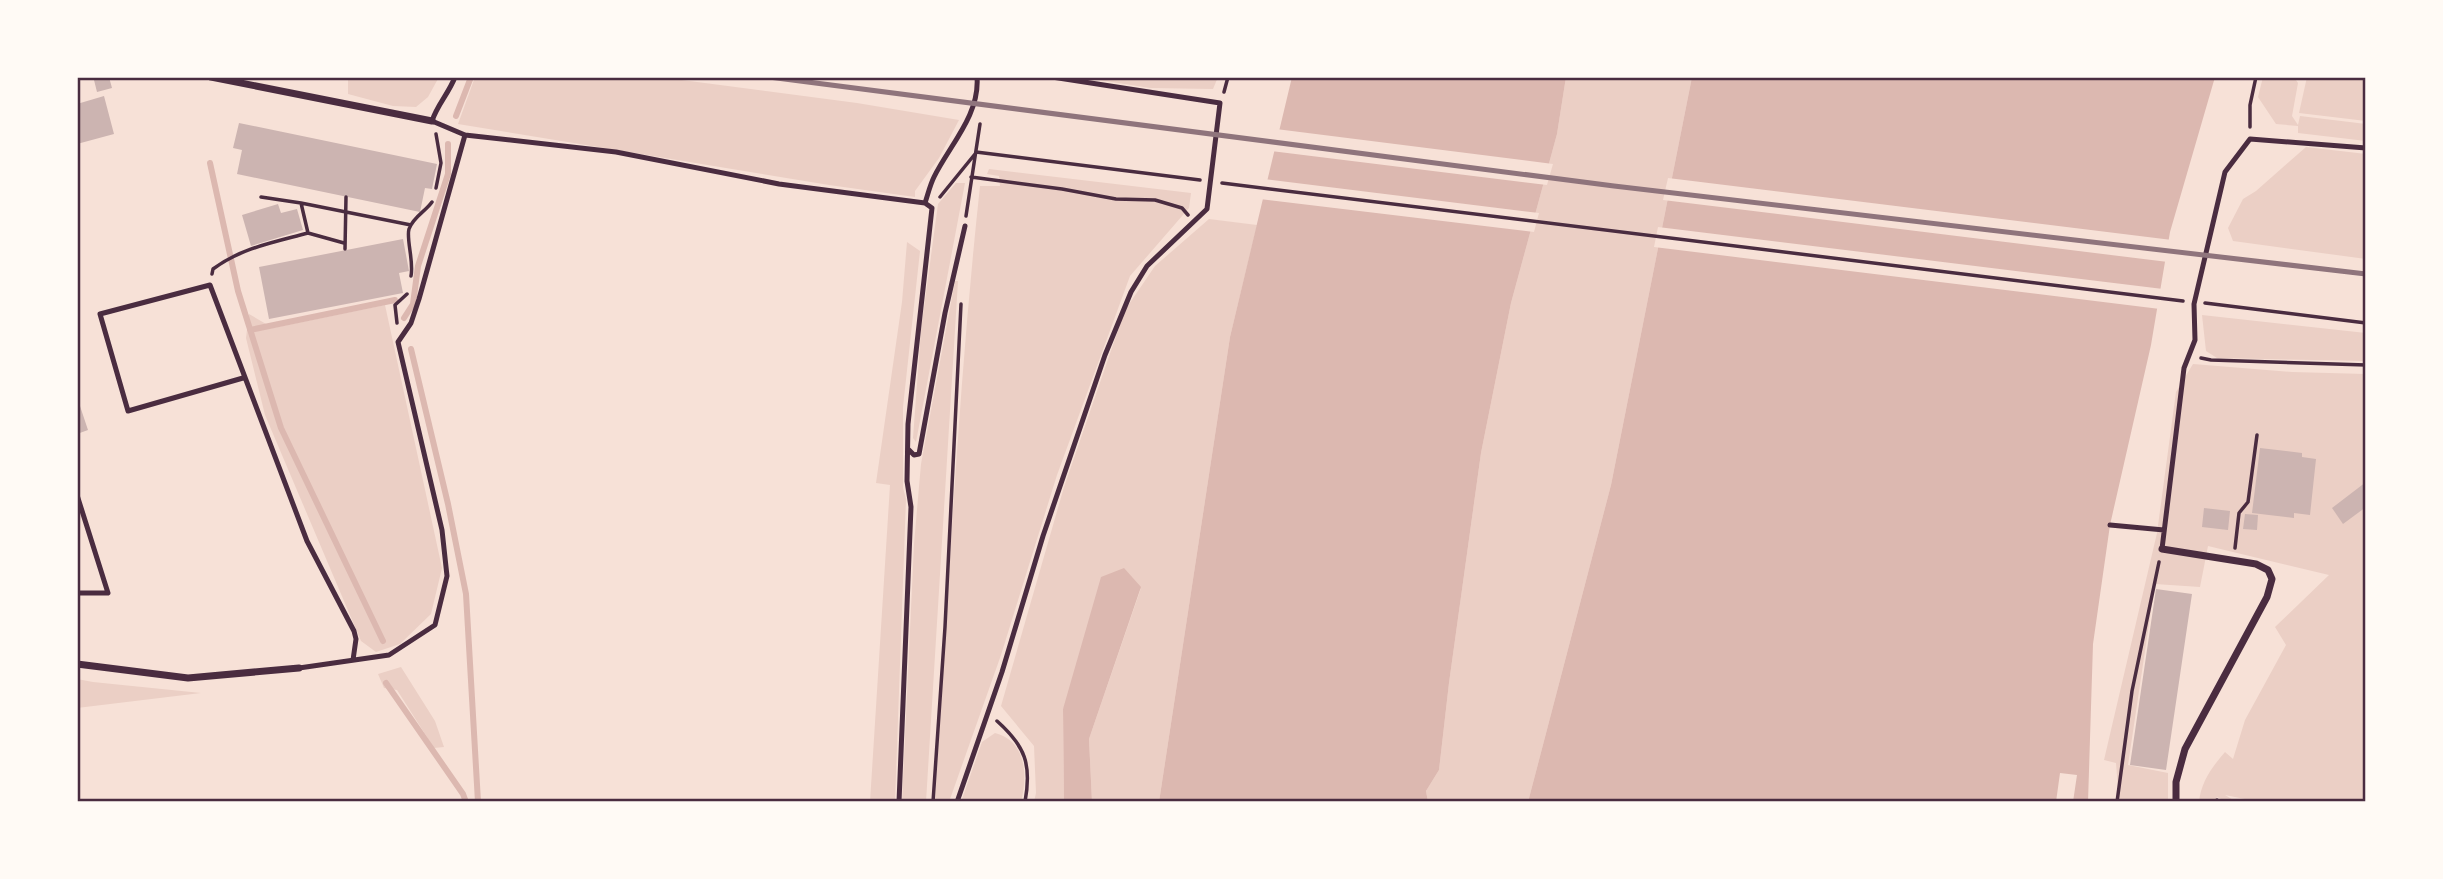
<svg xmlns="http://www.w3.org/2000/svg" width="2443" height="879" viewBox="0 0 2443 879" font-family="Bitter,serif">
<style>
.green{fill:#ebcfc5}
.water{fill:#dcb8b0}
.pier{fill:#f7e1d7}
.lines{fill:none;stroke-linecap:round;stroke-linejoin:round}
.stream{stroke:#dcb8b0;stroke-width:6}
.building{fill:#ccb4b1}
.path{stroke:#4a2c40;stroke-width:3.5}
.service{stroke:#4a2c40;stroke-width:5}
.minor{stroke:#4a2c40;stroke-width:7}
.rail{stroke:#8f747c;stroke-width:5}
.neatline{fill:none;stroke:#4a2c40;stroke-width:2.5}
</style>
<rect width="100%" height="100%" fill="#f7e1d7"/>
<path class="green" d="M348,77H439L428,97L416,107L393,106L348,94Z
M475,77H659L857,103L959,120L939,158L915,191V197L829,185L458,124Z
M1080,77H1218L1213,89L1150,88Z
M1566,77H1692L1611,485L1528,802H1428L1426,791L1439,770L1449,683L1481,453L1511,303L1557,134Z
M2263,77H2294L2298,83L2292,116L2298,125L2300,116L2366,124V141L2298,133V126L2276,124L2258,97Z
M2307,77H2366V121L2299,113Z
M2306,147L2366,154V259L2233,241L2228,228L2243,199L2256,191Z
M989,169L1191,193L1189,208L1130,276L1057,475L1001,655L949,802H935C948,597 958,390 980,186H1000L999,176L987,174Z
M956,183H965L916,442L913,438L921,330L938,204Z
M1209,219L1257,225L1230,337L1159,802H1092L1089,739L1141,588L1063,709L1064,802H1034L1036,793L1034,746L1001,706L1064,487L1125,310L1155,266Z
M907,242L920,251L903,407V488L906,499L895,802H870L890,485L876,483L902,302Z
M955,281H958L926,802H902L914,544L921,464Z
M385,305L442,568L431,614L400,644L376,652L361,641L265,415L246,338L249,314L273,328Z
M2202,315L2366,333V361L2217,358L2206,351Z
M2193,364L2292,372L2366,374V802H2260L2225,795L2235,801L2244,802H2222L2223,800L2217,797L2214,802H2199C2201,782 2212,767 2225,752L2233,759L2245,720L2286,645L2275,627L2329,575L2208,546L2200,587L2155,584L2128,765L2168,773V802H2119L2116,763L2104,760L2157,533L2176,392Z
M401,667L435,721L444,747L434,748L397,690L384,688L378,674Z
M77,679L93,682L201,693L77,708Z
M995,733C1026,741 1028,775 1021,802H961L982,742Z"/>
<path class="water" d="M1292,77H1566L1557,134L1511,303L1481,453L1449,683L1439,770L1426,791L1428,802H1159L1230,337Z
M1692,77H2215L2170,232L2151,345L2110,525L2093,644L2088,802H1528L1611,485Z
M1124,568L1141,587L1089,739L1092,802H1064L1063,709L1101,577Z"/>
<path class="pier" d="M1276,129L1553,164L1547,185L1271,151Z
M1668,178L2172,240L2168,262L1663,200Z
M1264,179L1539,213L1534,232L1260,199Z
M1658,227L2163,289L2160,309L1654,247Z
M2060,773L2077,775L2073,802H2056Z"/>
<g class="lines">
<path class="stream" d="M456,116L471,77
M210,163L238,291L281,428L383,641
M404,318L413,304L418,266L448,174V144
M250,330L395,300
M411,349L448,504L466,594L478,802
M386,683L463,794L466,802"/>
</g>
<path class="building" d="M103,77H109L112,88L97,92L94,80Z
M104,96L114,134L77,144V104Z
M239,123L437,164L432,189L425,188L420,212L237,174L242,150L233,148Z
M278,204L281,213L297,209L303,230L251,246L242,215Z
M403,239L409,271L399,273L403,293L269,319L259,267Z
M77,397L88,430L77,434Z
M2260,448L2302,453V457L2316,459L2310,515L2294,513V518L2252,513Z
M2366,482V507L2343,524L2332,508Z
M2204,508L2230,511L2228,530L2202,527Z
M2245,514L2258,515L2257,530L2243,529Z
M2156,589L2192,594L2166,770L2130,765Z"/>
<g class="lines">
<path class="path" d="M1224,92L1228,77
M2250,127V105L2256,77
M976,152L1200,180
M971,177L1062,189L1116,199L1155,200L1182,208L1188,215
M1222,183L2183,301
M436,188L441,163L436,134
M261,197L301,203
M940,197L975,154
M966,216L980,124
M308,233L344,243
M345,249L346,197
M212,274L213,269C241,248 275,242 308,233L301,203L411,225
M411,276C414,261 406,239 409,229C413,217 426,211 432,202
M2205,303L2366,323
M397,323L395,305L407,294
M2201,358L2211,360L2366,365
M2235,548L2239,513L2248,502L2257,435
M997,721C1025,746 1032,764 1025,802
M933,802L945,627L961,304
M2117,802L2132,691L2159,562
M2217,802V800"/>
<path class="service" d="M455,77C449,93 437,105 432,121L465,135L616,152L779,184L925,203
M243,378L128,411L100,314L210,285L307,541L354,631L356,639L353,660
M908,449L914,455L919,454L945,313L965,226
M77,495L108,593H77
M2110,525L2164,530
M2162,549L2184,368L2195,340L2194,304L2225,172L2250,139L2366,148
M299,668L389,655L435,625L447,576L442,530L398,342L411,323L419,299L465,135
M899,802L911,507L907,481L908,424L932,208L925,203C928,194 930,185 934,177C949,146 980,115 977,77
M957,802L1002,672L1043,536L1105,355L1131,292L1147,266L1207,209L1220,103L1052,77"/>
<path class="minor" d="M211,77L432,121
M2162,549L2256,564L2268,570L2272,579L2267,597L2185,749L2176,782V802
M77,664L188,678L299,668"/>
<path class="rail" d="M769,77L1614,186L2366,274"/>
</g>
<rect width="2443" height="879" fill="none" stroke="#fffaf5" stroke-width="158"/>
<rect x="79" y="79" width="2285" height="721" class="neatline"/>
</svg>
